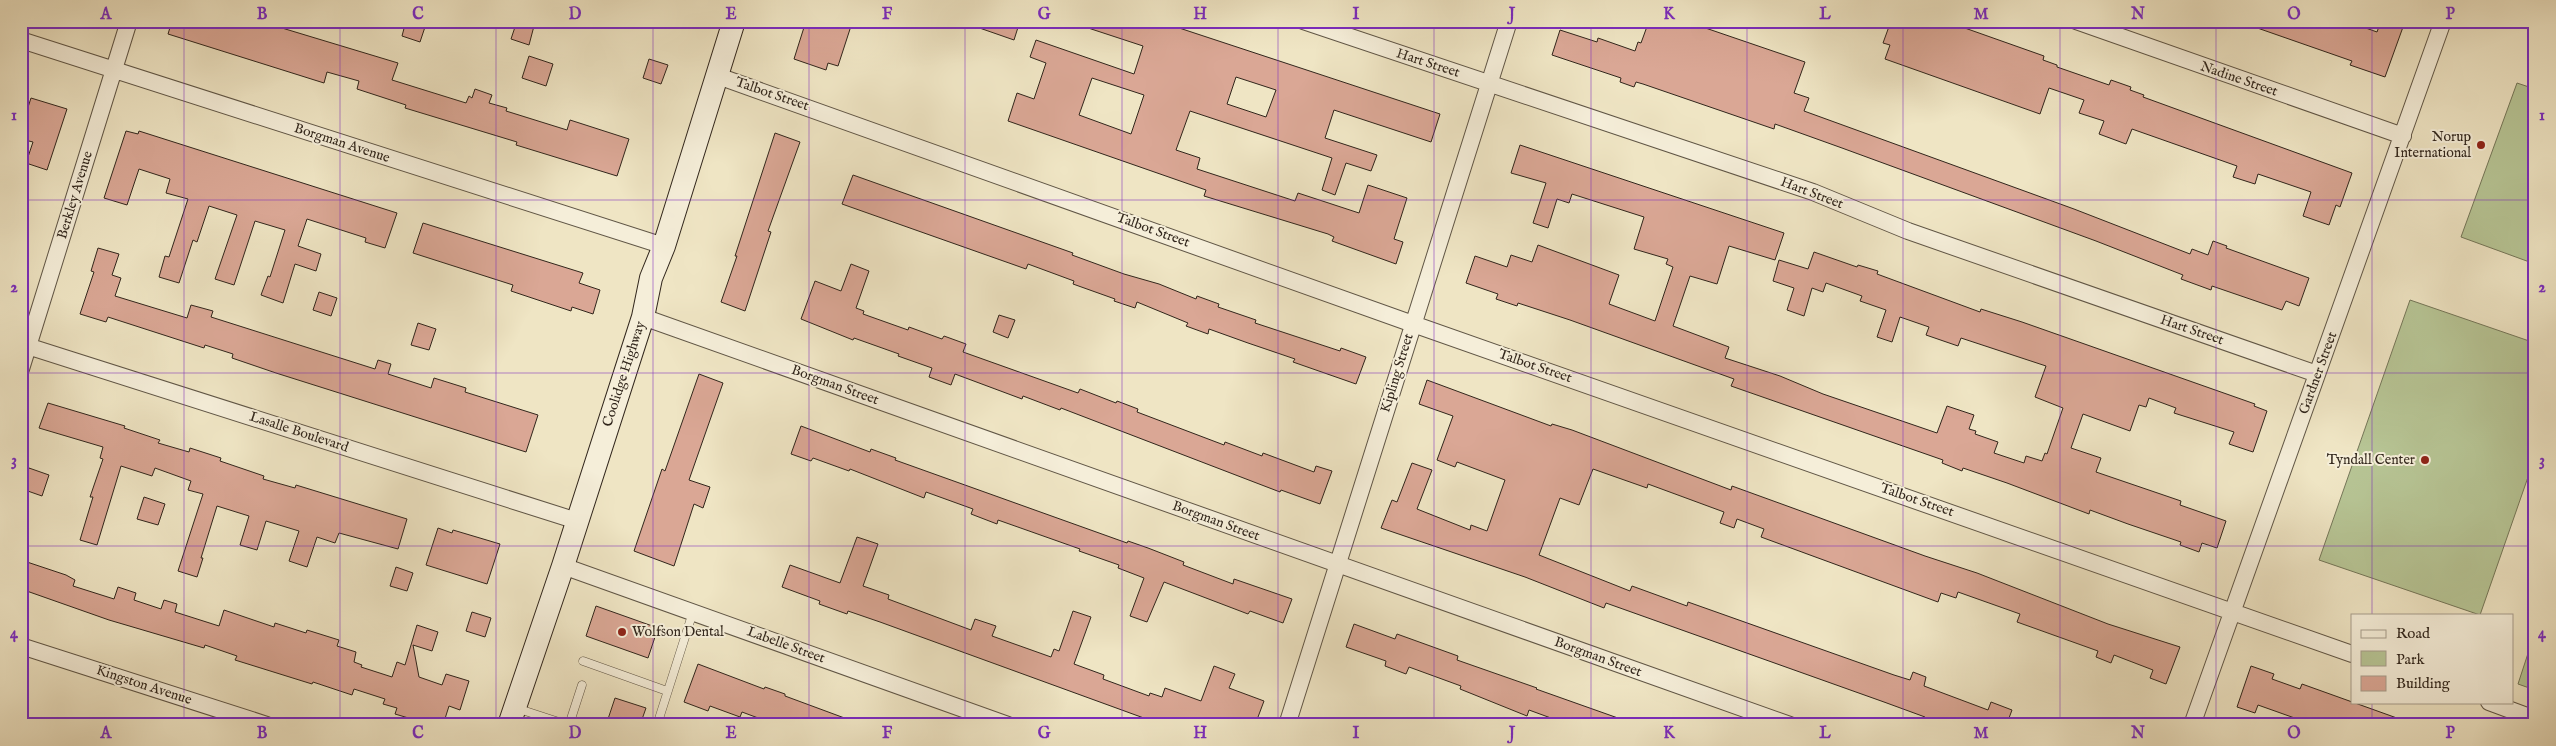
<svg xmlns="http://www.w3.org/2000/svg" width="2556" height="746" viewBox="0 0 2556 746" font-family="'IM FELL English',serif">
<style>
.green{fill:#b7c595;stroke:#747658}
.building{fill:#daa795;stroke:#31261c;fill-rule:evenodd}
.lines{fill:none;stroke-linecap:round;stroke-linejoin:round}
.lane-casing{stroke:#605646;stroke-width:9}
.street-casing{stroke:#605646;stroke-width:18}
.secondary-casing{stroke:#31261c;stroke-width:24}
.lane{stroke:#f5eed9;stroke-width:8}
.street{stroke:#f5eed9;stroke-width:16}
.secondary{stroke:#f5eed9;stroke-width:22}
.grid{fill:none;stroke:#7b2cbf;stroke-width:1;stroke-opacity:0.55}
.poi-dot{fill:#8f2418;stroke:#f5eed9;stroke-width:2}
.labels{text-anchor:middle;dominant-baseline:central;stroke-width:4;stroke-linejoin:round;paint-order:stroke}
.street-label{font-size:14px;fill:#31261c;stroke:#f5eed9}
.poi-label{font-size:14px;fill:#31261c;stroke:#f5eed9;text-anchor:end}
.neatline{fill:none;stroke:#7b2cbf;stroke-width:2}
.grid-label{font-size:16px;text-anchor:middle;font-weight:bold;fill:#7b2cbf}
</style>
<rect width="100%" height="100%" fill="#efe5c4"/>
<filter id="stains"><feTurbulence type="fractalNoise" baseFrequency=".004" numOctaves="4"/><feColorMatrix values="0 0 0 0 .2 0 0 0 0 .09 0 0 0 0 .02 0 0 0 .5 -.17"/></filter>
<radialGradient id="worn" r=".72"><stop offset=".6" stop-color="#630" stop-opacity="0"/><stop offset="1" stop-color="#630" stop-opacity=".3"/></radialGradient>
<path class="green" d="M2517,83L2535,89V264L2461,237Z
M2410,300L2535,343V457L2480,615L2319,560Z
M2535,632V690L2518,684Z"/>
<path class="building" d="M172,21H284L282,28L398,63L392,80L466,103L469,96L472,98L475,89L492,95L489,103L507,108L506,111L567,130L570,120L629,139L617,176L516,145L517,142L405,108L406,105L357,89L359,81L327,72L324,83L168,34Z
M406,21H427L420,42L402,36Z
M517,21L534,26L529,45L511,39Z
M806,21H848L846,25L851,26L838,66L828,63L826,70L794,59Z
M968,21H1020L1014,40L968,24Z
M1076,21H1158L1440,114L1431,142L1334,110L1325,138L1377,155L1371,171L1346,163L1335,195L1322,190L1332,158L1190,111L1176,150L1200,158L1197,169L1295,201L1298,193L1359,213L1368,185L1407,198L1394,239L1403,242L1396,264L1332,241L1334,237L1328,234L1204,196L1206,190L1008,121L1017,93L1034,99L1046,63L1030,57L1036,40L1134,74L1143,46L1076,24ZM1236,77L1276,90L1266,117L1227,104ZM1092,78L1144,95L1131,134L1079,115Z
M1649,21H1685L1805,62L1794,93L1809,98L1804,111L2074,209L2190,254L2192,249L2208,255L2213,241L2227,246L2226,248L2309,278L2299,306L2286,301L2282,310L2212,286L2211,290L2181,279L2183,275L2096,241L1842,148L1775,124L1774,129L1643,84L1636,82L1634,87L1620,82L1621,78L1552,55L1560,30L1597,42L1598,38L1635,51L1638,42L1641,43Z
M1891,21H1945L2044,56L2043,60L2057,65V67L2109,85L2111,80L2131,87L2130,90L2144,95L2143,97L2352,173L2340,207L2336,205L2329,225L2303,216L2311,192L2258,174L2255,184L2233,177L2237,166L2132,129L2126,144L2099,134L2104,121L2079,113L2084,100L2049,88L2040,114L1885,59L1890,45L1883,43Z
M2244,21H2346L2377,32L2381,21L2403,27L2385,77L2350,65L2352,61L2243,23Z
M529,56L553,64L546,86L522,78Z
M649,59L668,65L661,84L643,78Z
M31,98L67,109L47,170L26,163L33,142L21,139V129Z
M126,131L138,134L139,131L397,213L385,248L365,242L366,238L307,219L298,246L321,254L316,271L295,264L283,303L261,295L268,276L270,277L285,230L255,221L234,285L215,279L237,215L209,206L197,242L193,240L179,283L159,277L165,256L169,257L188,199L166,193L170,179L139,169L127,205L104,198Z
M775,133L800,142L768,231L771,232L745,311L721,302L737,256H735Z
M1520,145L1784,233L1775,260L1729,246L1717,284L1690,276L1673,326L1729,347L1725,358L1780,376L1823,394L1937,433L1947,406L1974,415L1969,429L1976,431L1975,434L1998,442L1994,453L2024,463L2026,456L2042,461L2045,453L2047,454L2063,408L2035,397L2046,366L1961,338L1958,346L1926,335L1929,327L1900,317L1892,342L1877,337L1886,310L1860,301L1862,296L1826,283L1823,292L1812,288L1804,316L1787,310L1794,288L1773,281L1779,260L1808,269L1814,252L1857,267L1858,265L1878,271L1877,274L1980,312L1981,309L2022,322L2255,404L2254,406L2267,411L2253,452L2229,444L2234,432L2174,413L2176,408L2149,398L2146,407L2139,405L2130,431L2083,414L2071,448L2101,458L2096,472L2181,501L2180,505L2226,521L2217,548L2202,543L2199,552L2180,545L2181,542L2128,524L2090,510L2089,514L2007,483L1963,468L1962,471L1942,463L1943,460L1731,386L1734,379L1570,320L1518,303L1517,306L1496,299L1498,294L1466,283L1475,256L1507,267L1511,255L1532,262L1538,245L1619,275L1609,304L1655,321L1673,267L1666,264L1668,259L1634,249L1644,217L1572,194L1569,203L1557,199L1548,228L1533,223L1546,183L1511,173Z
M853,175L1073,253L1072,255L1124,274L1159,284L1196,299L1197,296L1219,304L1218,307L1256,320L1255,323L1340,351L1341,348L1366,357L1356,384L1293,362L1295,359L1248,343L1209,329L1208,334L1186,326L1188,323L1137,302L1135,308L1114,301L1115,299L1073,284L1074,281L1028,264L1026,269L842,204Z
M423,223L583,273L579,283L600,290L593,314L572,307L571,311L511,291L513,285L413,253Z
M98,248L119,254L112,275L121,278L115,296L187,318L191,305L213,311L211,317L375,369L378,360L391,364L388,374L431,388L434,378L466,388L465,392L538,415L526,452L276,373L232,358L233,354L205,345L204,348L108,317L106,322L80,314L94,272L91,271Z
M851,264L869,271L856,308L864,311L863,314L908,330L909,327L942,339L944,336L966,344L963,352L1078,393L1080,389L1116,403L1117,401L1138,409L1137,412L1224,445L1225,442L1262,456L1263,453L1314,472L1316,466L1332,471L1320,504L1281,490L1280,492L1061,408L1060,410L1023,396L1022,399L955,374L951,385L929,377L932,368L898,356L899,354L854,338L853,340L801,319L815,281L841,291Z
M319,292L337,298L331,316L313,310Z
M999,315L1015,320L1008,338L993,332Z
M418,323L436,329L429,350L411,345Z
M699,374L723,383L689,480L710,487L703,508L694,504L674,566L634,551L662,469L665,471Z
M1427,380L1551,426L1552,424L1572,430L1731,490L1732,486L1925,556L1977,573L2108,624L2180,647L2166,684L2150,678L2153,670L2114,655L2111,663L2096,657L2098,651L2017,622L2020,614L1958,592L1956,598L1941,593L1938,602L1761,537L1764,529L1737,519L1734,528L1720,523L1724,512L1648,484L1647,488L1593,469L1579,505L1560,498L1539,555L1630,591L1632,586L1687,606L1688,602L1894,675L1910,680L1913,672L1926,677L1924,686L1988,710L1991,702L2012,710L2009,718L2023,723V725H1936L1924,720L1925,717L1884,702L1606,603L1604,608L1525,577L1381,528L1392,500L1397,502L1412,463L1432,470L1417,509L1470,530L1471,525L1487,531L1505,480L1457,462L1455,467L1437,460L1453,416L1419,404Z
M48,403L125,426L124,428L160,440L158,443L189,452L190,448L221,458L220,461L264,476L263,479L295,488L296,485L407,519L398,549L339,533L335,543L317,537L307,567L289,561L299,531L266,521L257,550L240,545L249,516L217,506L201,558H203L197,577L178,571L203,494L188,490L191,481L155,468L152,476L121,466L97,545L80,540L93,497H90L103,459L100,458L103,447L39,428Z
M801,426L870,452L871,449L896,458L895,460L1127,543L1128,541L1148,548L1184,562L1183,565L1233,584L1234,579L1292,599L1283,623L1250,611L1248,614L1164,582L1147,622L1130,616L1144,578L1118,568L1119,565L1079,551L1080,549L998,520L997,524L971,514L973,509L926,492L924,498L850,469L849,471L813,458L811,461L791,454Z
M29,468L49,475L42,496L22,489Z
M144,497L165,504L158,525L137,519Z
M438,528L452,533L453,530L500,544L487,584L426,565Z
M857,537L878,544L863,586L889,595L888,599L971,630L975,619L996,626L992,636L1051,657L1054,649L1059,651L1073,611L1091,617L1074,664L1104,675L1103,679L1149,696L1150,693L1162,697L1165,688L1201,701L1214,666L1235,674L1229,688L1264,701L1255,725H1163L880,622L848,611L847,614L819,604L820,601L782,587L790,565L840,583Z
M21,560L66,575L75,580L73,586L114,599L118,587L136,593L134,600L161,609L164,600L177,604L175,612L219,626L224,610L274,627L275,623L306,633L307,630L339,640L337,646L356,652L354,662L362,665L361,667L392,677L397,662L405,665L417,625L438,632L432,651L413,645L419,677L442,685L446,674L469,681L460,710L449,706L443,725H432L395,714L397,708L383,704L385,699L354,689L352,695L313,682L312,684L235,660L237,656L205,645L204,648L109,620L21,589Z
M396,567L413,573L407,591L390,586Z
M596,606L658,628L648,658L586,636Z
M472,612L491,618L485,637L466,631Z
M1354,624L1395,639L1397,634L1458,656L1457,660L1537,688L1536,689L1632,723V725H1570L1529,710L1527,716L1460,689L1461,686L1409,667L1406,674L1385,666L1386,661L1346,647Z
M698,664L764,689L765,687L785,694V696L858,723V725H777L742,712L740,717L710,706L708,711L684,702Z
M2251,666L2274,674L2272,679L2300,689L2302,684L2408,722V725H2302L2303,721L2258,705L2255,713L2237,707Z
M615,698L646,708L640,725H606Z"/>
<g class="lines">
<g class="lane-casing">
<path id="lane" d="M583,661L667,691
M516,708L568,725
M569,725L582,685
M657,725L693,612"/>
</g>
<g class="street-casing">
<path id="street" d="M1303,21L1813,192L1908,231L2317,374
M2076,21L2403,136
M21,40L664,246
M718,76L1413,324L2352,654
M643,317L1790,725
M21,344L577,521
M21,369L129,21
M563,566L1008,725
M21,646L267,725
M2489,702L2535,719
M1287,725L1509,21
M2192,725L2443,21"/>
</g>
<g class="secondary-casing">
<path id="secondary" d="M509,725L563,566L643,317L651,278L664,246L734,21"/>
</g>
<use href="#lane" class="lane"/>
<use href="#street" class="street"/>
<use href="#secondary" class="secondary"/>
</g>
<path class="grid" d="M184,21V725M340,21V725M496,21V725M653,21V725M809,21V725M965,21V725M1122,21V725M1278,21V725M1434,21V725M1591,21V725M1747,21V725M1903,21V725M2060,21V725M2216,21V725M2372,21V615M21,200H2535M21,373H2535M21,546H2535M2372,702V725"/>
<g class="poi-dot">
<circle cx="2481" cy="145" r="5"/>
<circle cx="2425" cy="460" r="5"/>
<circle cx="622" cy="632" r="5"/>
</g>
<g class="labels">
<g class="street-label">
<text transform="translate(1428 63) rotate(18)">Hart Street</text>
<text transform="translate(2239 79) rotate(19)">Nadine Street</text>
<text transform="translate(772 94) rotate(19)">Talbot Street</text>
<text transform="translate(342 143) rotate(18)">Borgman Avenue</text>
<text transform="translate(1812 193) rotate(21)">Hart Street</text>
<text transform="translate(75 195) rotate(-73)">Berkley Avenue</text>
<text transform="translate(1153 230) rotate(20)">Talbot Street</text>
<text transform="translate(2192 330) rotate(19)">Hart Street</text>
<text transform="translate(1535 366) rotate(19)">Talbot Street</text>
<text transform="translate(1397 373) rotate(-73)">Kipling Street</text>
<text transform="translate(2318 373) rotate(-70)">Gardner Street</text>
<text transform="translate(624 374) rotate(-72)">Coolidge Highway</text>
<text transform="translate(835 385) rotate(20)">Borgman Street</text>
<text transform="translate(299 432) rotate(18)">Lasalle Boulevard</text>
<text transform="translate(1917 500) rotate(19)">Talbot Street</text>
<text transform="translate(1216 521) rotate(20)">Borgman Street</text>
<text transform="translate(786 645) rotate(20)">Labelle Street</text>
<text transform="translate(1598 657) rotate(20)">Borgman Street</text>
<text transform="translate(144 685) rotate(18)">Kingston Avenue</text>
</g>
<g class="poi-label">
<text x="2471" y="137">Norup<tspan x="2471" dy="16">International</tspan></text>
<text x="2415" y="460">Tyndall Center</text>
<text x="632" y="632" text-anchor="start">Wolfson Dental</text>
</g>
</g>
<rect width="2556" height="746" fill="none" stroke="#efe5c4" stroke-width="55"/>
<rect x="2351" y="614" width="162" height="90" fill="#f5eed9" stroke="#a79e8d"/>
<rect x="2361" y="630" width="25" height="8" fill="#f5eed9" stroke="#a79e8d"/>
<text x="2396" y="638" font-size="15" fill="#31261c">Road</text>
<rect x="2361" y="651" width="25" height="15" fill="#b7c595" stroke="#a79e8d"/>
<text x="2396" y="664" font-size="15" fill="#31261c">Park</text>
<rect x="2361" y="676" width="25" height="15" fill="#daa795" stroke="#a79e8d"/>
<text x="2396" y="688" font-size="15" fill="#31261c">Building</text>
<rect x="28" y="28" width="2500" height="690" class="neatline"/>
<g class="grid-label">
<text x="106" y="19">A</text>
<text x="262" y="19">B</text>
<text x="418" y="19">C</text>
<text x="575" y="19">D</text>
<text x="731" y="19">E</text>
<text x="887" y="19">F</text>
<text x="1044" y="19">G</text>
<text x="1200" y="19">H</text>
<text x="1356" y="19">I</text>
<text x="1512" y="19">J</text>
<text x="1669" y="19">K</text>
<text x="1825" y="19">L</text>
<text x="1981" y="19">M</text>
<text x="2138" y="19">N</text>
<text x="2294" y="19">O</text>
<text x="2450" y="19">P</text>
<text x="14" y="120">1</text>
<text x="2542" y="120">1</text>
<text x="14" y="292">2</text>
<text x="2542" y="292">2</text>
<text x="14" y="465">3</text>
<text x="2542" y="465">3</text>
<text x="14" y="638">4</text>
<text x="2542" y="638">4</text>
<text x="106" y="738">A</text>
<text x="262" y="738">B</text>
<text x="418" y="738">C</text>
<text x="575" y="738">D</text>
<text x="731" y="738">E</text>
<text x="887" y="738">F</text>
<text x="1044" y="738">G</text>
<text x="1200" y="738">H</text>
<text x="1356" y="738">I</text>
<text x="1512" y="738">J</text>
<text x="1669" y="738">K</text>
<text x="1825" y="738">L</text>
<text x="1981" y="738">M</text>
<text x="2138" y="738">N</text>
<text x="2294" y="738">O</text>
<text x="2450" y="738">P</text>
</g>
<rect width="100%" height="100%" filter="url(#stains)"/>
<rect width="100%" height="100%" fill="url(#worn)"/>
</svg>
